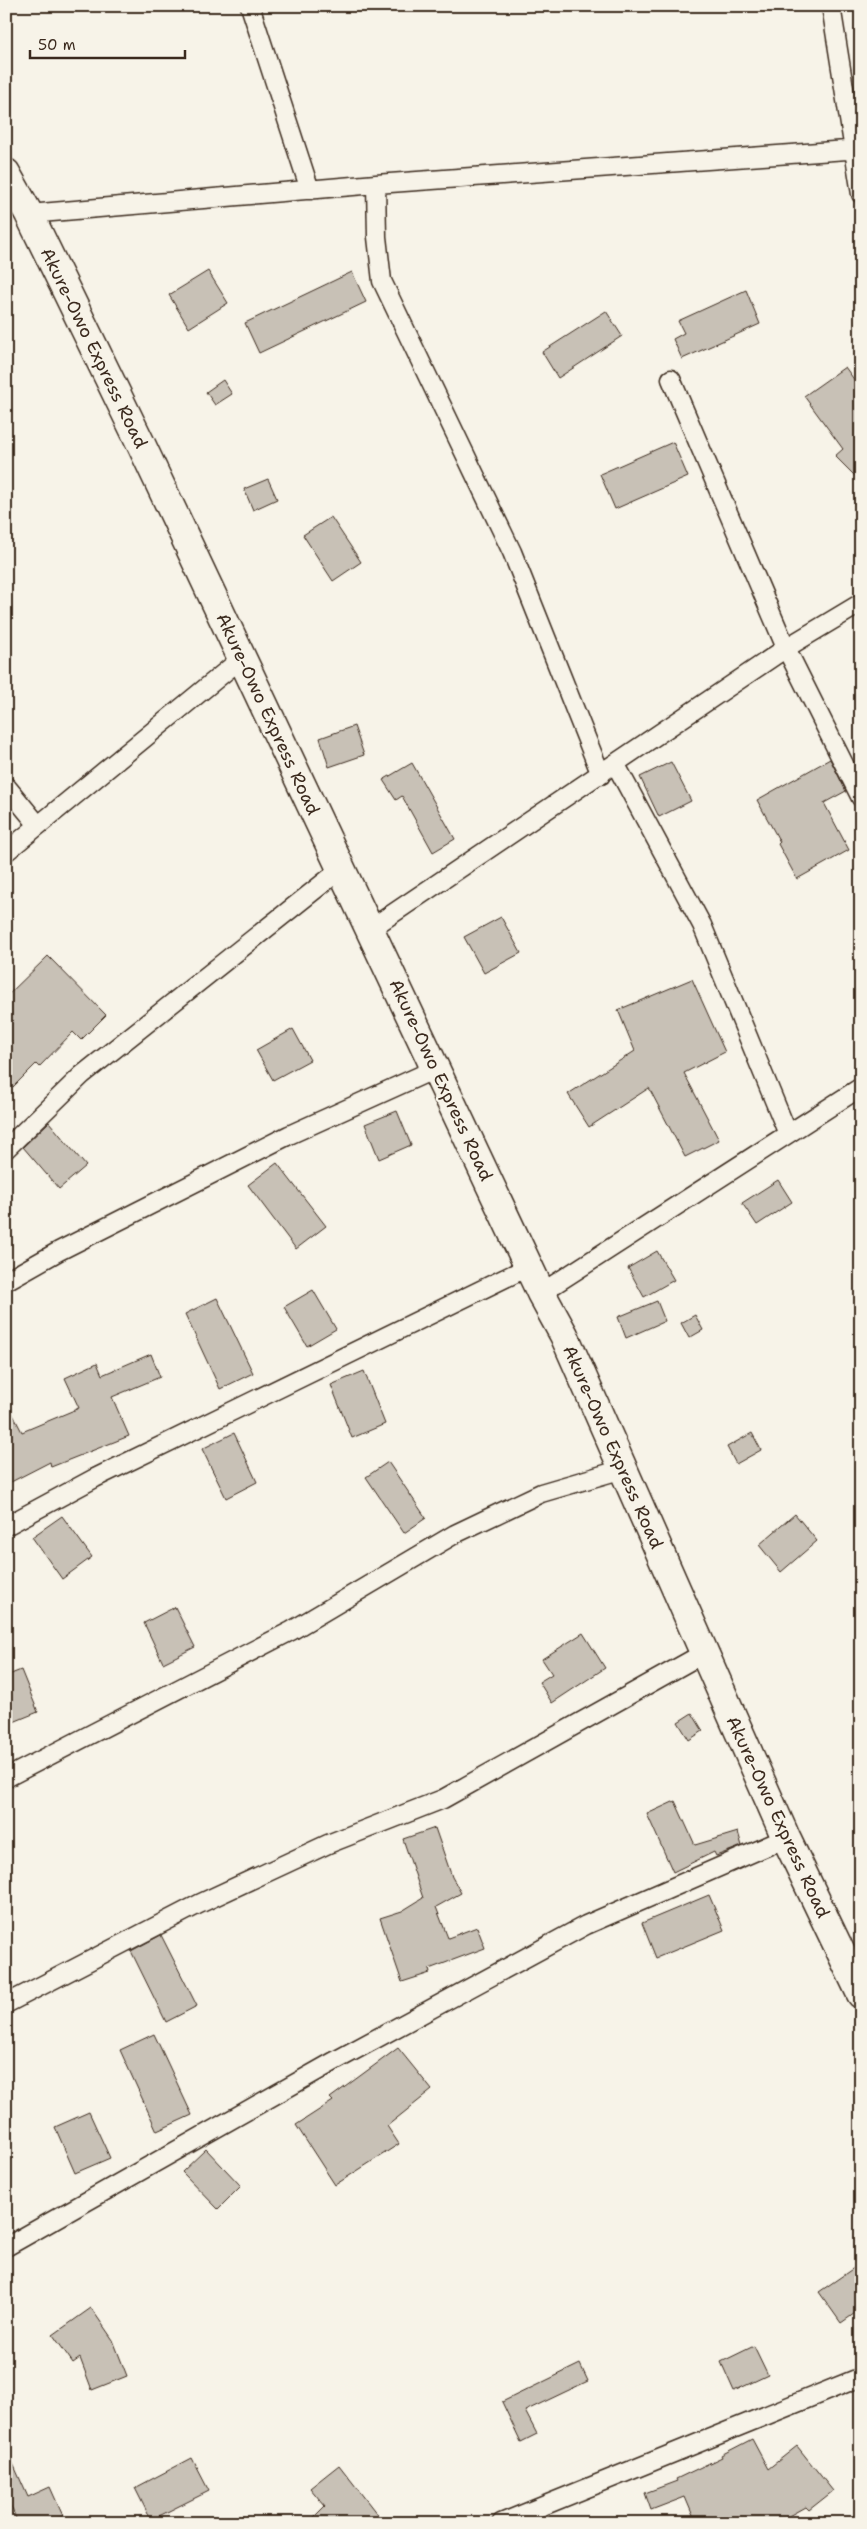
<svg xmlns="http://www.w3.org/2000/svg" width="867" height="2529" viewBox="0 0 867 2529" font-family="'Shantell Sans',sans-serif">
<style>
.building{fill:#c8c1b6;stroke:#3b2a1e}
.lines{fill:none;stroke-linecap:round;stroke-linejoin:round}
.street-casing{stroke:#3b2a1e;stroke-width:21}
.highway-casing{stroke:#3b2a1e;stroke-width:31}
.street{stroke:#f7f3e8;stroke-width:18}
.highway{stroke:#f7f3e8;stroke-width:28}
.labels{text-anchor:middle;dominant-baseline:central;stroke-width:4.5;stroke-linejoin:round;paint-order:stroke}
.street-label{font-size:18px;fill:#3b2a1e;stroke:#f7f3e8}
</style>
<rect width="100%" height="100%" fill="#f7f3e8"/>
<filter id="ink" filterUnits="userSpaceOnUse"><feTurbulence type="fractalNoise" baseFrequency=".02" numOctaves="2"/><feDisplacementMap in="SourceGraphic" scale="10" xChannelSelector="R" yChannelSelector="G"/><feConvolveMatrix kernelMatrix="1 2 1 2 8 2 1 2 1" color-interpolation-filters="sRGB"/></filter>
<g filter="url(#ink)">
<path class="building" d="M208,271L228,303L189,328L169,295Z
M352,272L366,302L259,353L245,323Z
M746,290L760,324L682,359L673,339L684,333L678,321Z
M606,311L622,336L558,378L542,352Z
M845,367L861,389V482L835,456L843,449L804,396Z
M223,380L232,394L215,405L206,392Z
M673,442L688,477L615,509L600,474Z
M268,479L277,499L253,510L244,489Z
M331,517L361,562L333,581L303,535Z
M354,726L364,755L329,767L320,738Z
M830,759L846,791L824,803L849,850L797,879L778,844L780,842L757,800Z
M671,762L691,801L659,817L640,777Z
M412,763L455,839L433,852L402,796L396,800L383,780Z
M501,917L521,953L484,973L464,937Z
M48,956L106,1015L81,1040L73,1032L39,1067L36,1064L6,1094V997Z
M692,979L725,1052L684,1073L719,1140L685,1157L649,1088L589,1127L568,1094L635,1051L618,1010Z
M293,1029L310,1060L273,1080L256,1050Z
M397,1111L411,1145L379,1159L365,1124Z
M49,1122L86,1166L59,1189L23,1147Z
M277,1163L326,1226L296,1249L248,1185Z
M778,1180L792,1202L757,1225L742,1203Z
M657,1251L674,1280L644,1297L628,1268Z
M313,1290L336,1329L307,1346L284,1307Z
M217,1298L253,1373L220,1389L185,1314Z
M657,1301L665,1321L626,1338L618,1317Z
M695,1315L703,1330L689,1338L681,1323Z
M151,1354L160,1377L112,1397L129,1436L51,1467L50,1462L11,1482L6,1473V1401L22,1432L79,1408L65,1378L97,1363L102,1375Z
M364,1371L385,1424L352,1438L331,1385Z
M234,1433L257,1482L226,1498L202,1449Z
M752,1433L761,1450L736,1464L727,1447Z
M388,1462L426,1518L404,1533L366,1477Z
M795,1514L817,1541L781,1572L759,1545Z
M62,1516L92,1557L62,1579L32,1537Z
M175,1607L195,1647L163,1663L144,1623Z
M583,1633L605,1668L552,1703L539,1682L552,1674L542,1659Z
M21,1670L38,1712L6,1725V1676Z
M692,1713L703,1731L689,1740L678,1722Z
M675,1801L695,1845L738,1832L742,1846L716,1856L714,1852L673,1872L647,1814Z
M435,1828L452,1877L461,1893L436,1907L448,1938L477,1927L485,1948L429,1969L430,1973L402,1982L380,1918L402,1911L423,1898L403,1839Z
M709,1895L724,1930L656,1958L642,1923Z
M161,1935L197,2006L166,2022L131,1951Z
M154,2034L192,2115L157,2131L120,2050Z
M398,2048L432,2090L387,2126L399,2144L335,2185L296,2125L333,2101L330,2098Z
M89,2112L110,2158L75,2173L55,2127Z
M206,2149L241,2186L218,2209L182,2172Z
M861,2263V2309L841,2323L819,2292Z
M91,2308L113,2340L127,2376L92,2390L80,2358L73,2363L53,2335Z
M754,2346L768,2375L734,2391L721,2362Z
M580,2364L588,2381L525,2411L537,2434L521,2442L502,2402Z
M752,2439L768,2469L797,2446L833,2491L809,2510L806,2507L777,2523H696L685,2497L651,2510L645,2493L677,2481L676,2479L722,2457L721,2455Z
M6,2448L28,2497L50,2487L63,2516L47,2523H18L6,2495Z
M192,2458L209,2491L151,2520L135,2488Z
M339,2465L384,2523H308L325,2506L310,2488Z"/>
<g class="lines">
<g class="street-casing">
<path id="street" d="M250,6L310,190
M831,6L861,194
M376,184L377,237L382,281L512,552L601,775
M29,214L376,184L861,149
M671,379L786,648L861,798
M616,765L702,925L788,1134
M6,786L38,825
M6,852L242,658
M370,929L786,648L861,603
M6,1149L82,1075L341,869
M6,1281L59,1251L289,1135L435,1069
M541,1293L861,1087
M6,1526L95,1478L528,1267
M6,1778L291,1631L455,1534L541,1493L623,1469
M6,2004L199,1904L328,1844L443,1799L704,1653
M6,2247L333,2062L586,1925L786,1838
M501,2523L861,2377"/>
</g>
<g class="highway-casing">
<path id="highway" d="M6,173L29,214L140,442L541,1293L564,1335L786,1838L861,1994"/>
</g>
<use href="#street" class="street"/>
<use href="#highway" class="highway"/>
</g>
</g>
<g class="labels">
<g class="street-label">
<text transform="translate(94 348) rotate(64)">Akure-Owo Express Road</text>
<text transform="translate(268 714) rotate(65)">Akure-Owo Express Road</text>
<text transform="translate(441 1080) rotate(65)">Akure-Owo Express Road</text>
<text transform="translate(613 1447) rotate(66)">Akure-Owo Express Road</text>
<text transform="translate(778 1817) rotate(65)">Akure-Owo Express Road</text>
</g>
</g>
<rect width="867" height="2529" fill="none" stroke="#f7f3e8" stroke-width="25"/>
<rect x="12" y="12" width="842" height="2504" fill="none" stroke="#3b2a1e" stroke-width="2" filter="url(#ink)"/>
<path d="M30 50v8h155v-8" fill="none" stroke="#3b2a1e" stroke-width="2.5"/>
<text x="38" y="50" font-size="15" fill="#3b2a1e" stroke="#f7f3e8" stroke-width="4" paint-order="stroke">50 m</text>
</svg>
